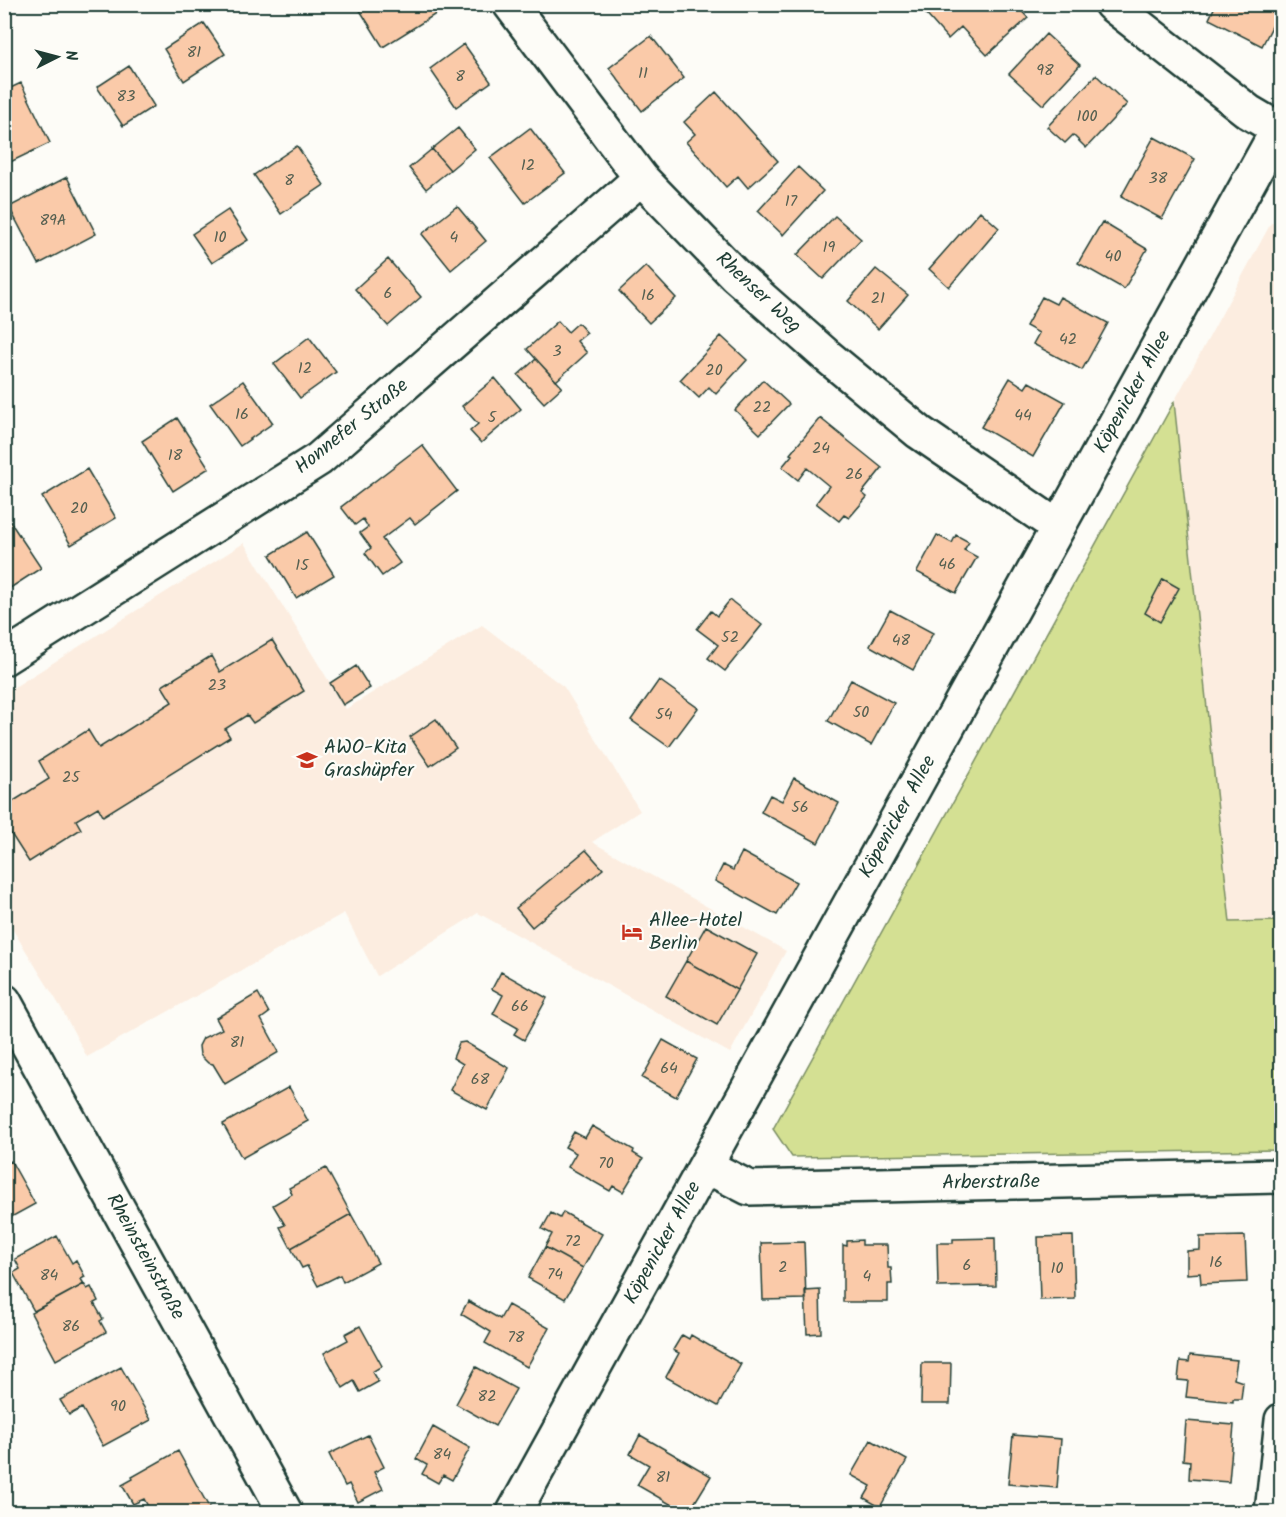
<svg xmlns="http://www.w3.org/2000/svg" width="1286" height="1517" viewBox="0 0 1286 1517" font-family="Kalam,sans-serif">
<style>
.built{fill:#fcede0}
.green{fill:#d4e093;stroke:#7a8e64;stroke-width:1.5}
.building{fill:#facaa9;stroke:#1f3d34;stroke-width:1.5}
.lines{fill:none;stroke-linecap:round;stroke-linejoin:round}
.street-casing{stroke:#1f3d34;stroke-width:38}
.street{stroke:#fdfcf7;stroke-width:33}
.labels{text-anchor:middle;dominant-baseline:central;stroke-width:4.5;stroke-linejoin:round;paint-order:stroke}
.number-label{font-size:16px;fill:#566051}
.street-label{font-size:20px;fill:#1f3d34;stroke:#fdfcf7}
.poi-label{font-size:20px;fill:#1f3d34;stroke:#fdfcf7;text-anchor:start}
</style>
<rect width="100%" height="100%" fill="#fdfcf7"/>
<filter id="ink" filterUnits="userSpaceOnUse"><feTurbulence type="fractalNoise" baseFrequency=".0167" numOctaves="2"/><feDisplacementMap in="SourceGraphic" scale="12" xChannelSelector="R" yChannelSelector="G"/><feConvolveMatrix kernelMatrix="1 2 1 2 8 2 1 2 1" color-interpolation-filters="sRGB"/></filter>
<g filter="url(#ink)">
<path class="built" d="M1271,223H1281V921L1230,922L1174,402Z
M244,543L346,709L482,625L564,687L640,811L592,842L786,951L730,1053L478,913L377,976L344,913L87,1057L60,1006L5,917V693Z"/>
<path class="green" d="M1174,402L1230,922L1281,921V1150L792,1157L773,1129Z"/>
<path class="building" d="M356,4H434L439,12L383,47Z
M917,4H1015L1028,18L987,55L961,27L948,39Z
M1216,4H1282V7L1262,46L1209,19Z
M204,23L225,54L184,81L164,49Z
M1046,34L1080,65L1043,105L1009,74Z
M651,36L684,78L642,111L609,68Z
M464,44L491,82L456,107L430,69Z
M129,66L154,106L123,126L97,87Z
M1096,75L1127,104L1086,148L1073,135L1065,143L1047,127Z
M21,83L50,143L4,165V91Z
M716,92L778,161L748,188L738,176L726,187L686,142L695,134L684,122Z
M458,128L475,149L450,170L432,149Z
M530,128L565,173L525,203L490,158Z
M1154,137L1195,159L1162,219L1121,197Z
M297,146L324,185L281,214L254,175Z
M432,149L450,170L426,189L409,168Z
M798,167L823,191L783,235L758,211Z
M67,177L96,234L39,264L9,207Z
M457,206L486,241L451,270L422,234Z
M228,210L248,240L212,263L192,234Z
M980,211L999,228L949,287L929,269Z
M835,216L861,239L823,279L797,255Z
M1102,222L1147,249L1124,289L1078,263Z
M388,259L421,297L388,326L355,289Z
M646,266L676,298L649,323L619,291Z
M876,269L908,295L878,329L848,301Z
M1042,297L1056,304L1060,297L1108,323L1082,370L1033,344L1039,333L1026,326Z
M558,321L568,332L578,323L587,333L577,341L587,353L556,381L527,349Z
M721,336L747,360L716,394L709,387L699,398L680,380Z
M309,337L336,372L300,398L274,364Z
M536,359L562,387L544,403L518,375Z
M495,378L521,409L481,443L470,431L478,424L462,406Z
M1010,378L1025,388L1029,382L1065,402L1033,457L981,427Z
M763,380L789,404L760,434L735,410Z
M243,381L273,423L240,446L210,404Z
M177,418L209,468L173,491L142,441Z
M820,418L882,468L862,493L867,497L849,518L844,515L839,521L816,503L829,486L807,468L798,480L782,467L792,455L790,454Z
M422,445L457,491L415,524L410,518L382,539L400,563L382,576L365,553L371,548L360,533L368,527L363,519L355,525L341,507Z
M87,469L116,518L71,545L42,497Z
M9,520L41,568L4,592V523Z
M307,532L334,575L296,598L270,555Z
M937,535L952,543L956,535L969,542L964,550L977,557L956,593L917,572Z
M1163,579L1179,588L1160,622L1145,613Z
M730,600L762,625L725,671L708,658L718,645L697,629L711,611L717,616Z
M890,610L933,633L913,670L870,646Z
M272,640L304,691L253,723L247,715L225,729L230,737L103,816L98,807L76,820L81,829L29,862L4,823V807L49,779L39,761L88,730L99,748L172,702L162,686L211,656L220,672Z
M356,666L370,688L343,705L330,683Z
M659,680L698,708L669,747L631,720Z
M851,680L894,703L871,745L828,721Z
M436,719L456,748L430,766L410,737Z
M794,778L839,803L818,843L761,812L770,795L782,801Z
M586,850L603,869L532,927L516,908Z
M742,852L796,882L777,915L715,881L723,865L733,870Z
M706,926L757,954L737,990L686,961Z
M686,961L737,990L717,1025L666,996Z
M501,972L547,998L524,1040L514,1034L518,1028L493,1014L503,995L492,989Z
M258,993L269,1013L261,1019L279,1052L225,1084L213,1064L208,1063L200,1055L199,1046L203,1038L222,1029L216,1018Z
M663,1040L697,1059L676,1097L642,1078Z
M465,1042L509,1068L487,1110L450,1090L463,1064L453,1058L459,1043Z
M289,1087L308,1121L242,1158L223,1124Z
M592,1126L634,1150L633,1153L643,1159L623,1192L613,1186L610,1191L568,1167L576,1153L565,1147L574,1132L585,1138Z
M11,1161L35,1204L4,1221V1165Z
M326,1168L351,1214L291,1248L280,1227L285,1225L273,1205L292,1194L289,1188Z
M563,1212L602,1234L583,1268L545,1247L552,1234L542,1229L551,1213L560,1218Z
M351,1214L378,1263L343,1282L340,1275L318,1286L307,1266L302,1268L291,1248Z
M57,1236L72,1263L76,1260L85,1277L81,1279L84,1284L34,1311L13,1273L20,1269L15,1259Z
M1073,1236L1075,1299L1040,1300L1038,1237Z
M1245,1236L1247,1282L1201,1284L1200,1273L1187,1274V1251L1200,1250V1237Z
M995,1238L996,1286L938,1287L937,1243H953V1239Z
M862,1240V1245H887L888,1268H891L892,1284H888V1302H843V1245L847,1246V1241Z
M804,1242L806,1299L763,1300L761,1243Z
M545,1247L583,1268L565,1299L528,1278Z
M84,1284L87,1289L91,1287L98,1301L94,1303L103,1319L100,1321L106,1332L56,1360L31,1313Z
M820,1290L821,1333L807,1334L805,1291Z
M468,1301L500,1319L508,1305L549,1328L527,1367L485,1343L491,1332L461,1314Z
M360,1326L382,1366L372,1372L378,1382L360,1392L354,1381L343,1388L324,1353L348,1340L345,1334Z
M682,1335L689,1339L691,1335L741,1364L718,1406L666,1377L679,1353L673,1350Z
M1190,1355L1237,1360L1234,1379L1243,1382L1241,1399H1233V1402L1186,1397L1188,1381L1178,1380L1180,1361L1189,1362Z
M922,1363H951L950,1404H921Z
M121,1367L151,1420L103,1446L82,1408L69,1415L60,1400Z
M476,1367L516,1389L495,1426L456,1404Z
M1186,1421L1234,1425L1229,1482L1189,1479L1190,1461L1183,1460Z
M433,1427L470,1448L452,1480L443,1475L438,1483L422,1474L427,1465L416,1459Z
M368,1435L384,1467L374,1472L383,1489L358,1502L349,1484L345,1486L329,1454Z
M640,1435L711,1476L689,1512H684L637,1485L649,1465L630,1454Z
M1013,1435L1061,1439L1057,1488L1008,1484Z
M871,1440L907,1460L880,1507L864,1498L871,1486L851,1475Z
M178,1451L211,1511L151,1512L144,1499L133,1504L122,1485L133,1479L132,1477Z"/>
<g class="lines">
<g class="street-casing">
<path id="street" d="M510,4L641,178L735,275L827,356L919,432L1058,527
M1111,4L1249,112L1278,129
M4,658L319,459L641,178
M4,1001L285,1512
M706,1166L749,1188L1282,1176
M514,1512L1282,122
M1272,1512L1282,1420"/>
</g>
<use href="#street" class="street"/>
</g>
</g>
<defs>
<g id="school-bare" transform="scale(1.62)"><path d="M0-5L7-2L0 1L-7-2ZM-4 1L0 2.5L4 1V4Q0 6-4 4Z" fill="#c8321e" stroke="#fdfcf7" stroke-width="2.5" paint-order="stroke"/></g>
<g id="hotel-bare" transform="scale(1.62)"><path d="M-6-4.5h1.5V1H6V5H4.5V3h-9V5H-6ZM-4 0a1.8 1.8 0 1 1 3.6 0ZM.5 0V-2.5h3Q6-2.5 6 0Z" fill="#c8321e" stroke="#fdfcf7" stroke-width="2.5" paint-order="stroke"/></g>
</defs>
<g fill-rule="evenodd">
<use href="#school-bare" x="307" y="760"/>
<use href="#hotel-bare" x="632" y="932"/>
</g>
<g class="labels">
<g class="number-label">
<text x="194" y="52">81</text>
<text x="1045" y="70">98</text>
<text x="643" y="73">11</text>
<text x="460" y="76">8</text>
<text x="126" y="96">83</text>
<text x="1087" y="116">100</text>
<text x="528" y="165">12</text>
<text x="1158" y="178">38</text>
<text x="289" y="180">8</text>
<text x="791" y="201">17</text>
<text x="53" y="220">89A</text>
<text x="220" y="237">10</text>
<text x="454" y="237">4</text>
<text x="829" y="247">19</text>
<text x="1113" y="256">40</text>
<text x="388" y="293">6</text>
<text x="648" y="295">16</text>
<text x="878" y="298">21</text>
<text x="1068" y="339">42</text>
<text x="557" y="351">3</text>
<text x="305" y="368">12</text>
<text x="714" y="370">20</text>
<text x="762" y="407">22</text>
<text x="242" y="414">16</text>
<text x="1023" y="415">44</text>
<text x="492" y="417">5</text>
<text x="821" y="448">24</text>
<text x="175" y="455">18</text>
<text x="854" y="474">26</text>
<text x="79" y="508">20</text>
<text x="947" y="564">46</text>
<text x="302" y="565">15</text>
<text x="730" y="637">52</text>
<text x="901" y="640">48</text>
<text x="217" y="685">23</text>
<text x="861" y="712">50</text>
<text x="664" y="714">54</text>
<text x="71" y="777">25</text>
<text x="800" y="807">56</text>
<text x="520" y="1006">66</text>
<text x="237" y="1042">81</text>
<text x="669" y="1068">64</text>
<text x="480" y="1079">68</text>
<text x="606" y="1163">70</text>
<text x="573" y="1241">72</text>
<text x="1216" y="1262">16</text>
<text x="967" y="1265">6</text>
<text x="783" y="1267">2</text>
<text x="1057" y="1268">10</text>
<text x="555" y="1274">74</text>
<text x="49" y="1275">84</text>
<text x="867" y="1276">4</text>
<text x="71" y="1326">86</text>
<text x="516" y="1337">78</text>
<text x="487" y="1396">82</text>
<text x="118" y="1406">90</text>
<text x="442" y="1454">84</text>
<text x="663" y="1477">81</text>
</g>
<g class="street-label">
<text transform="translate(758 293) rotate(43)">Rhenser Weg</text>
<text transform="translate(1133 392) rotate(-61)">Köpenicker Allee</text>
<text transform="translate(352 427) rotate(-39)">Honnefer Straße</text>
<text transform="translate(898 817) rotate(-61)">Köpenicker Allee</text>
<text transform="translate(991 1183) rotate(-1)">Arberstraße</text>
<text transform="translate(663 1243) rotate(-61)">Köpenicker Allee</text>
<text transform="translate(145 1257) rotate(61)">Rheinsteinstraße</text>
</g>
<g class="poi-label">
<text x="324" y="748">AWO-Kita<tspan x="324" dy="23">Grashüpfer</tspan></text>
<text x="649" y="921">Allee-Hotel<tspan x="649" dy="23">Berlin</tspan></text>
</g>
</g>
<rect width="1286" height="1517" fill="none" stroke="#fdfcf7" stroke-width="24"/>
<rect x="12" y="12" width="1262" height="1493" fill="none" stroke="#1f3d34" stroke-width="2" filter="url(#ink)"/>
<g transform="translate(57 57) rotate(84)" stroke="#fdfcf7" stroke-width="4.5" paint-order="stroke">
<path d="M0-4.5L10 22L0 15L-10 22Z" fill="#1f3d34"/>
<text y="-9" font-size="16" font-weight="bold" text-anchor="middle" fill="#1f3d34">N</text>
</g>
</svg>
